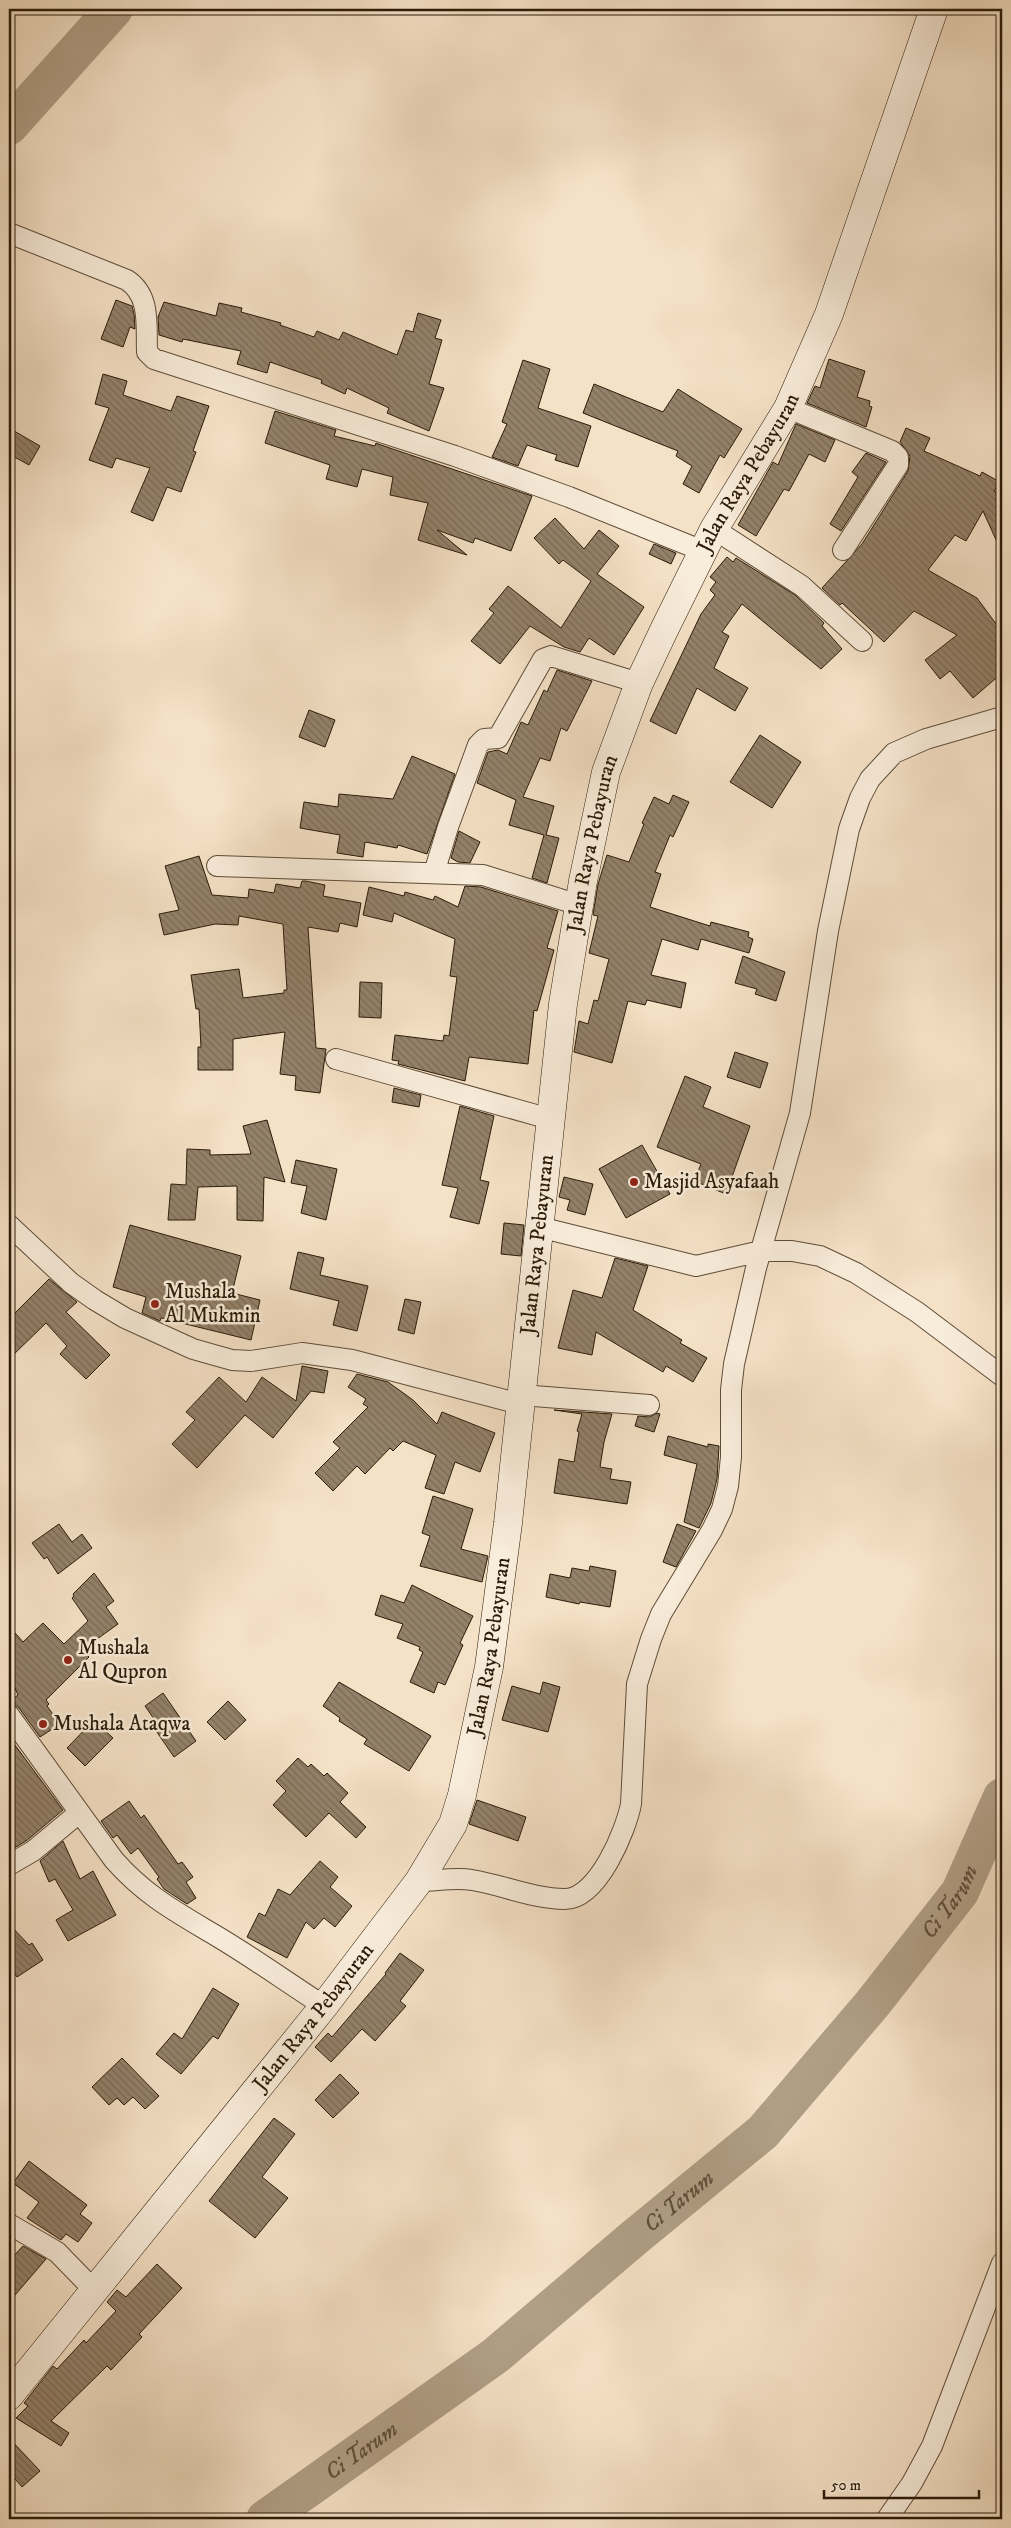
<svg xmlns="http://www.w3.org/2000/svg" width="1011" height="2528" viewBox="0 0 1011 2528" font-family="'IM FELL DW Pica',serif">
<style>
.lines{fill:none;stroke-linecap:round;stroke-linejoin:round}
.river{stroke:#b09e85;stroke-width:38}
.building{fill:url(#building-back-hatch);stroke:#2b1b08}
.street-casing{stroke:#5e4c38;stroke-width:22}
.secondary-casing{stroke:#2b1b08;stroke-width:29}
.street{stroke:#f8ecda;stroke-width:20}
.secondary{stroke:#f8ecda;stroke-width:28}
.poi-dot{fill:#8f2418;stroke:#f8ecda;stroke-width:2}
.labels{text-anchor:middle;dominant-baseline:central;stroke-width:5;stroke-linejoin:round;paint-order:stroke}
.street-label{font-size:21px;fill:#2b1b08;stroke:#f8ecda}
.poi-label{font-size:21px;fill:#2b1b08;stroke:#f8ecda;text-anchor:start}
.water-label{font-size:22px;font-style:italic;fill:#604f3a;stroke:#f8ecda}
</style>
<defs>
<pattern id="building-back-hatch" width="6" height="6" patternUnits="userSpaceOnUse" patternTransform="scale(1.25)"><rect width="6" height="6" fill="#94826b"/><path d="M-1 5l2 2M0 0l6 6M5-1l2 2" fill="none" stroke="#796a56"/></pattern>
</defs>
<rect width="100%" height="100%" fill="#f5e1c6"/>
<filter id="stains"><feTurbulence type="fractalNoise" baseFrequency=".004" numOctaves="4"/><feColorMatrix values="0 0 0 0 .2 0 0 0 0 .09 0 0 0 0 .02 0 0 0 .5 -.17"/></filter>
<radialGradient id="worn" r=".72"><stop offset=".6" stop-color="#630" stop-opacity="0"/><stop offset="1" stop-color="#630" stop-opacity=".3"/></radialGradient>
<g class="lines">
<g class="river">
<path d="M9,126L114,9"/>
<path id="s1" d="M265,2519L495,2356L635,2237L763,2132L873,2003L960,1892L1002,1797"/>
</g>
</g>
<path class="building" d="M116,300L132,306L134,314L135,329L130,327L123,347L101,339Z
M164,302L216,316L219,303L242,308L241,312L281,323L280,325L314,337L317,331L339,340L343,332L397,355L406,330L413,332L418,313L441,320L435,338L442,340L429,384L444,388L429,431L387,413L389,408L347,388L345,394L321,383L322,380L270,362L267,373L237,364L241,351L183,339L182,342L159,335L158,317Z
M829,359L865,371L857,397L870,401L869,406L872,407L866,427L807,403L815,386L820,388Z
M523,360L550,369L538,408L591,426L578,467L555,460L557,455L527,445L518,466L492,457L507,424L502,422Z
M103,374L127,381L123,395L171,411L177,396L209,406L193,451L196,452L181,492L167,487L153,521L131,512L150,468L116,458L112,468L89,460L109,408L95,404Z
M594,384L663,412L678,389L742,429L724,458L720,455L699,493L683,484L692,466L676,456L678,451L583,413Z
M275,411L336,430L334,436L375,446L376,443L378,444L532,496L511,551L475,538L473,543L437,530L467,555L418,540L428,503L390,495L393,477L362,469L357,487L326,479L330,465L265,443Z
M796,424L835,440L825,462L809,454L789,491L784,489L756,536L738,525L773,462L778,465Z
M9,428L40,446L29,465L9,454Z
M906,428L930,438L924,451L980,476L982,472L1000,482L994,491L1002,496V553L983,511L966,541L955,535L928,570L977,598L1002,632V673L973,698L950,671L940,679L925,660L957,635L914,611L884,642L842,603L840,605L822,588L862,544L908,471L910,456L900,442Z
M866,453L886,462L841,531L830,524L858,477L852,472Z
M555,518L584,549L599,530L619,546L597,574L644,607L614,655L589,638L580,652L564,647L530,626L500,664L471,641L494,613L489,609L508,586L561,628L591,581L563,560L559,564L534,538Z
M654,544L676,553L671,564L649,554Z
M727,557L733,562L736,558L795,595L824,623L822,626L842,649L821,669L742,604L722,632L729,636L714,668L748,688L735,711L697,688L676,734L650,721L701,614L715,595L710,590L716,582L710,577Z
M557,670L592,681L567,731L561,728L550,761L540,758L523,797L554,806L546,835L559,838L547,883L532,878L544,835L509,825L516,800L477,783L488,752L498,750L507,754L521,722L528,725L544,690L547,692Z
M309,710L335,720L325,747L299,737Z
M760,735L801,762L772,808L730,782Z
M412,756L455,774L427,854L398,845L397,848L365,842L363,857L337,853L340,835L300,828L304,802L338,807L339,794L393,799Z
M673,795L689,802L673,837L670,835L655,872L661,874L650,907L710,926L711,922L749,932L748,937L753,939L749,953L701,939L698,950L662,939L651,975L686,983L681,1008L647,1000L645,1005L628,1001L612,1063L574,1052L579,1021L588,1024L594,1000L598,1001L609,959L589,953L598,916L593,915L598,884L607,855L629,862L644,824L642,823L654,797L669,804Z
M459,831L480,842L470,863L458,862L451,858Z
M199,856L212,895L248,898L249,889L274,893L276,884L300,888L302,881H306L325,885L323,896L361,903L357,927L340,923L338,932L308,927L316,1048L326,1049L320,1093L295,1090L296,1076L280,1074L285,1032L233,1039V1070H198V1047H201L199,1009H196L191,975L239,969L243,998L284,993V990H287L283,924L239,916L238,925L215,924L164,935L159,914L179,910L165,866Z
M465,886L481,887L558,911L547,948L554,950L537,1011L534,1010L528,1064L469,1057L465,1081L398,1064L399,1061L392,1060L395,1035L443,1041L444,1035L449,1036L457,977L450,976L455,939L394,913L392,922L363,915L369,887L404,896L405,892L433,900L435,896L458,907Z
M743,956L785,972L776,1001L755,994L757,989L735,983Z
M360,982L382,983L381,1018L359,1017Z
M735,1052L768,1063L760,1088L727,1077Z
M685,1076L711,1087L703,1107L750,1126L726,1194L694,1181L701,1164L657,1147Z
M394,1088L421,1095L419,1107L392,1102Z
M460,1106L494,1116L480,1180L489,1182L479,1224L450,1217L458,1188L442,1185Z
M267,1120L285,1182L264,1177L263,1221L237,1220V1186L198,1187L195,1220H168L171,1184L186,1185L187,1149L210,1150V1155L251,1154L243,1126Z
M642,1145L670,1194L626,1218L599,1169Z
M296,1160L337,1169L326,1220L301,1213L307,1186L291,1183Z
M564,1177L593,1184L585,1215L567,1210L570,1200L559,1197Z
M504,1223L524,1225L521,1256L501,1254Z
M130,1225L241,1256L232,1293L260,1300L251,1340L161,1318L160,1321L142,1313L146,1297L113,1287Z
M298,1252L324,1258L320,1275L368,1286L357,1331L333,1325L339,1301L290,1289Z
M615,1258L648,1266L633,1310L682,1340L680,1343L707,1358L693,1382L666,1366L663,1372L596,1332L592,1355L558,1348L573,1290L602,1298Z
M49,1279L77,1302L66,1312L110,1355L86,1379L60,1354L67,1346L46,1323L9,1359V1319Z
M405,1299L421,1302L414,1334L398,1330Z
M302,1366L328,1371L324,1393L311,1391L273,1438L245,1415L197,1468L172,1444L195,1420L186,1412L219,1377L246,1402L262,1377L296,1401Z
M357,1374L388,1382L413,1400L437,1424L442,1412L495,1433L480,1472L455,1462L444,1494L425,1488L436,1455L403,1441L393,1451L390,1448L365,1474L357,1466L333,1491L315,1473L340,1448L333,1442L368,1407L363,1404L366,1399L348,1387Z
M554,1410L612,1414L604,1442L600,1467L612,1469L610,1479L631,1482L627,1504L554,1493L559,1459L574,1462L579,1432L577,1431L582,1414Z
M657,1413L660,1414L654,1432L635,1426L638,1416L649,1417Z
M668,1436L708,1447V1444L719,1446L717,1479L711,1503L699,1528L684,1522L697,1464L664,1455Z
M433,1496L473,1509L461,1549L488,1556L482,1582L420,1566L430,1536L422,1533Z
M59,1524L72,1542L82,1534L92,1548L58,1574L47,1557L44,1559L32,1543Z
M677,1524L696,1531L676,1567L663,1562Z
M590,1566L616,1571L610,1607L580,1602L579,1604L546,1597L550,1574L570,1578L572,1568L589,1571Z
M94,1573L114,1601L106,1607L118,1624L82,1650L89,1657L46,1700L49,1704L47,1706L60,1724L40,1737L19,1708L10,1701L18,1695L9,1675V1626L23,1642L43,1623L64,1644L88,1621L72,1598L74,1596L73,1594Z
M412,1585L473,1616L460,1643L463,1645L445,1685L438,1682L434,1693L410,1682L423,1652L419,1650L420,1647L397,1638L403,1624L375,1615L381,1595L404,1603Z
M339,1682L431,1736L409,1771L364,1744L367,1739L339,1721L340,1718L323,1706Z
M543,1682L560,1687L548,1732L502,1720L512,1686L540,1694Z
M163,1693L196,1741L174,1757L150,1722L154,1719L145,1706Z
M228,1701L246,1720L225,1740L207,1722Z
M94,1720L113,1738L85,1766L67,1748Z
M9,1737L63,1810L26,1841L9,1851Z
M298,1758L308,1767L311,1764L324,1776L327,1773L348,1793L340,1802L366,1827L356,1838L329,1813L306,1837L273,1805L286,1791L276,1781Z
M477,1800L526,1817L518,1841L469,1824Z
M129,1801L141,1818L144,1815L178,1864L182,1862L193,1877L186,1882L196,1898L187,1904L164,1889L157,1879L159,1877L138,1848L131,1854L117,1835L113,1838L101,1821Z
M63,1841L80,1879L93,1871L116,1915L68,1941L56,1920L73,1910L55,1879L49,1882L40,1861Z
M320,1861L338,1877L330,1887L352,1906L335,1927L324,1918L314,1929L306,1922L287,1958L247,1937L259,1913L265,1916L278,1889L290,1895Z
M9,1924L29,1945L32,1943L43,1960L17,1977L9,1966Z
M400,1953L424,1970L400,2001L406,2006L375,2041L362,2029L331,2062L315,2047L328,2033L332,2037L386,1974L385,1973Z
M213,1988L239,2004L218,2039L213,2036L181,2074L156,2054L174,2033L182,2039Z
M122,2058L159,2096L145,2109L133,2097L124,2105L117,2098L109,2105L92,2087Z
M340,2074L359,2093L333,2118L315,2100Z
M274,2118L295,2134L262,2177L288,2198L255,2238L209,2201Z
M29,2161L87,2205L80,2214L92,2223L78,2242L66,2234L61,2240L27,2218L39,2202L13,2183Z
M23,2246L46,2259L9,2302V2261Z
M157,2264L182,2288L139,2334L142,2337L111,2370L107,2366L51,2421L69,2433L61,2446L16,2418L28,2406L24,2403L53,2366L57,2369L84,2340L86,2343L116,2311L107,2302L117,2290L126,2297Z
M9,2438L40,2471L22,2487L9,2472Z"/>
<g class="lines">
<g class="street-casing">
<path id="street" d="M9,233L127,280C151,296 146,325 147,352L154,359L455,456L569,497L703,551
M788,408L892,451L898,457V465L843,550
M714,529L802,586L862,641
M217,866L483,875L579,905
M434,873L448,827L478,745L484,739L498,738L543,659L551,656L639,683
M336,1059L550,1119
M9,1225L71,1283L95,1300L125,1318L193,1349L232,1360L251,1361L302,1353L352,1360L520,1404
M539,1227L696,1266L761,1251H792L820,1256L856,1273L917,1312L1002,1376
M521,1395L649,1405
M9,1715L114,1860C143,1893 171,1909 208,1931C248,1954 285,1981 324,2006
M9,1865L33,1851L79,1813
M419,1881C436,1881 456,1877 472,1880C503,1885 534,1899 565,1899C598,1899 626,1830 631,1804L637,1684L651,1639L661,1614L712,1530L722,1509L728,1486L731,1457V1390L734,1364L756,1268L800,1113L828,931L849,829L860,798L870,779L894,753L926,739L1002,717
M9,2224L57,2252L93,2289
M887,2519L912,2483L932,2446L1002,2263"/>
</g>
<g class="secondary-casing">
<g id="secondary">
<path id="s2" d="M9,2396L324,2006L419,1881L453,1824L462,1795L489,1667L508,1523L563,1004L583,881L606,772L639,683L665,628L714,529L788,408L829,314L934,9"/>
</g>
</g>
<use href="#street" class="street"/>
<use href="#secondary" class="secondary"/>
</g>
<g class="poi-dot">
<circle cx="634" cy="1182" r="5"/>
<circle cx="155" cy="1304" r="5"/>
<circle cx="68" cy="1660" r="5"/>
<circle cx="43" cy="1724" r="5"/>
</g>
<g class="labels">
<g class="street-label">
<text stroke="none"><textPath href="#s2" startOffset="2121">Jalan Raya Pebayuran</textPath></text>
<text stroke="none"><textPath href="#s2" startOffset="1716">Jalan Raya Pebayuran</textPath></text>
<text stroke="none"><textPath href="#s2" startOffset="1311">Jalan Raya Pebayuran</textPath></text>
<text stroke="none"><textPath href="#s2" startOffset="906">Jalan Raya Pebayuran</textPath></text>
<text stroke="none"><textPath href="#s2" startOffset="486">Jalan Raya Pebayuran</textPath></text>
</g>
<g class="poi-label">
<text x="644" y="1182">Masjid Asyafaah</text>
<text x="165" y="1292">Mushala<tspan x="165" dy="24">Al Mukmin</tspan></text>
<text x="78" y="1648">Mushala<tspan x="78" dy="24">Al Qupron</tspan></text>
<text x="53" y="1724">Mushala Ataqwa</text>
</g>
<g class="water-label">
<text stroke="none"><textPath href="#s1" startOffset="928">Ci Tarum</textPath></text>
<text stroke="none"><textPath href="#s1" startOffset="522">Ci Tarum</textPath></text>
<text stroke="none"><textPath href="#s1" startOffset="118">Ci Tarum</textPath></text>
</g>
</g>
<rect width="1011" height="2528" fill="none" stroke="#f5e1c6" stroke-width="30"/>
<rect x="10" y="10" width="991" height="2508" fill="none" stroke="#2b1b08" stroke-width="2.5"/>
<rect x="15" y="15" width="981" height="2498" fill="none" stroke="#2b1b08"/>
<path d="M824 2490v8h155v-8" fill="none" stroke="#2b1b08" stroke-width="2.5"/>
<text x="831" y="2490" font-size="15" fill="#2b1b08" stroke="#f8ecda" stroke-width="4" paint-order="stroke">50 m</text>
<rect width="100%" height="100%" filter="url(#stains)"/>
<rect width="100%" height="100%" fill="url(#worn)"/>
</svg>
